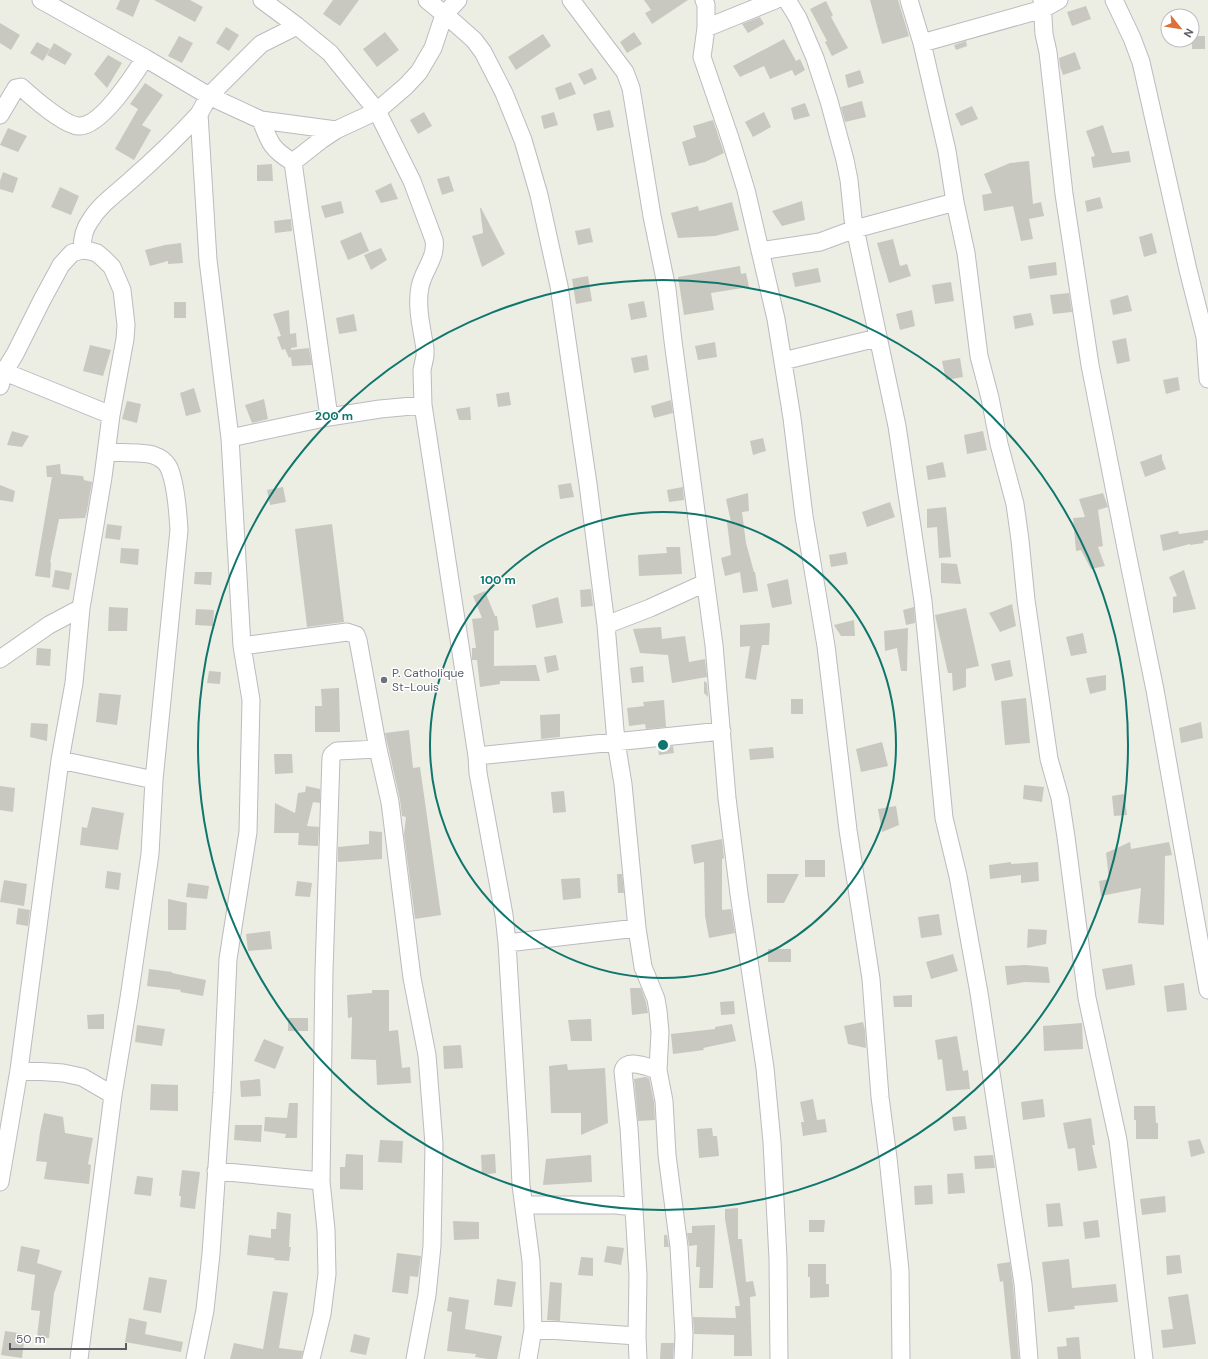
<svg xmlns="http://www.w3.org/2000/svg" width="1208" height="1359" viewBox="0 0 1208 1359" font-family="'DM Sans',sans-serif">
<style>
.building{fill:#c8c8c0}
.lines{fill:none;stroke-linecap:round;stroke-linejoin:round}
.street-casing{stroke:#bbbbc1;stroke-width:19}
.street{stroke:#fff;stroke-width:17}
.ring{fill:none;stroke:#0f766e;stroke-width:2}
.worship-dot{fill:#6b7280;stroke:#fff;stroke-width:1.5}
.labels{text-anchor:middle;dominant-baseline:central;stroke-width:3;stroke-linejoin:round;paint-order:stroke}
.worship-label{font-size:12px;fill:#5b616d;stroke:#fff;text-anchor:start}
.centre{fill:#0f766e;stroke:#fff;stroke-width:2}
.ring-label{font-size:12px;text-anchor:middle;font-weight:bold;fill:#0f766e;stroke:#fff;stroke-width:3;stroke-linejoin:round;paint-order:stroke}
</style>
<rect width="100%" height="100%" fill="#ecede3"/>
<path class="building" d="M120,0H140L133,17L116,9Z
M154,0H190L203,7L195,22Z
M333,0H359L340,26L323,14Z
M644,0H688L652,24L645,13L651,10Z
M870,0H898L909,36L882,44Z
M826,1L833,15L831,17L848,48L832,56L825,42L827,41L810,9Z
M1086,6L1091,19L1072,26L1067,12Z
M760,17L764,24L748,33L742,24Z
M0,23L20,35L11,50L0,43Z
M226,27L239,35L229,51L216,43Z
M385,32L399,50L377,67L363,49Z
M634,32L642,44L627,53L620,42Z
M543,34L551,46L516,70L508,57Z
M179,36L193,43L182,63L168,56Z
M1192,36H1205V49H1192Z
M784,39L796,61L800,59L805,70L795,76L792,70L770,79L764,66L740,77L733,66Z
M966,41L967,46L956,50L954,45Z
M37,42L50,49L43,61L30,53Z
M54,43L72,54L65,65L47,55Z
M1075,52L1081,69L1063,75L1060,66L1059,58Z
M108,55L122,63L107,88L94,74Z
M592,68L597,79L584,85L578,74Z
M860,70L864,83L848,88L845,75Z
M571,82L576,94L559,100L555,88Z
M145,83L163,95L142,125L151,130L134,160L115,149L138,109L130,104Z
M862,101L866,117L845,122L841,107Z
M805,103L810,116L794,120L791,108Z
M972,106L978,119L961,126L955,114Z
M610,110L614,127L597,131L593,114Z
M424,112L432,126L418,134L410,120Z
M554,112L558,125L544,129L541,116Z
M764,112L771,127L753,137L745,122Z
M713,120L724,153L705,162L689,166L682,142L696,137L693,126Z
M1103,125L1112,153L1129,151L1131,162L1093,168L1091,157L1095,156L1086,131Z
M8,128L27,136L18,152L0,145Z
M1029,161L1033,204L1041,202L1044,216L1029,219L1033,239L1021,241L1013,206L984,211L982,195L992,193L984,174L1010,163Z
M272,164L273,181H257V165Z
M3,172L18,178L13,193L0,189V181Z
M449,176L454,191L442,195L437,179Z
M391,183L398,199L381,203L375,191Z
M60,187L79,196L71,215L51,207Z
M1100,197L1103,208L1087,212L1085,201Z
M341,201L344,213L325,218L321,206Z
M802,201L805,220L782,226L772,211Z
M732,202L739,230L715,236L678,238L671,213L698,206L699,211Z
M480,208H481L505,254L482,267L472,236L483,233Z
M291,219L292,231L275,233L274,221Z
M590,228L593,242L578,245L575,231Z
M361,232L369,251L348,260L340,241Z
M1152,233L1157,253L1144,257L1139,237Z
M893,239L900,266L907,264L911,276L889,283L877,243Z
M181,243L183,263L168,264V261L150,266L145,250L165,245Z
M381,248L387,260L371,270L364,255Z
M1056,262L1057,275L1030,279L1028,266Z
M740,266L741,274L746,273L749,287L711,293L714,310L684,315L678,277Z
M818,268L821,282L795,287L792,273Z
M588,276L592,301L576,304L572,279Z
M951,282L954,301L935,304L932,285Z
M1069,293L1072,312L1053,314L1050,295Z
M1128,295L1132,311L1113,315L1110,300Z
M644,301L647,317L631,320L628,304Z
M174,302H186V318H174Z
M289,310L290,334L296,333L297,347L291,348V350L309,348L312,365L292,366L291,357L289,358L285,349L282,350L277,337L281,336L273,314Z
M912,310L915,326L900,330L896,314Z
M1031,313L1034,325L1015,329L1013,316Z
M354,314L357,331L339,334L336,318Z
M1126,338L1130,361L1117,364L1112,341Z
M715,342L717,357L698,360L695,346Z
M90,345L111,350L103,376L83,371Z
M647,355L649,370L634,373L631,358Z
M960,358L963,377L946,380L942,361Z
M1178,377L1180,390L1166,394L1163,380Z
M194,388L201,412L186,416L180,393Z
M509,392L511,405L498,407L496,394Z
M264,399L268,419L252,423L245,405Z
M671,400L673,413L654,418L651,406Z
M127,401L141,404L137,423L122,419Z
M470,407L471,420H459L456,409Z
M12,431L29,436L22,447L7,445Z
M983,431L987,450L967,454L964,435Z
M763,438L766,451L753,455L750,441Z
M1162,454V459L1166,469L1145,477L1140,462Z
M943,462L946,477L928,480L926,466Z
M60,464L61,474L83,476L84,480L92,482L87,511L85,518L59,519L50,562H51L50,578L35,576L52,477H47L46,466Z
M571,483L574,497L560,499L558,485Z
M0,485L15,491L13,502L0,500Z
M283,487L286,502L270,505L267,490Z
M683,487L684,500L669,502L667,490Z
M748,493L749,511L742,512L746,543L754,572H755L758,591L743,593L740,572L725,576L721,558L731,555L727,522H731L726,499Z
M1103,493L1108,507L1098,510L1103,546L1098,547L1105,566L1091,569L1081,550L1076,551L1073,518L1085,517L1079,499Z
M890,502L895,517L867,527L862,512Z
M946,507L951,557L939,558L937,527L927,528V509Z
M107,524L122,526L120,540L105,538Z
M332,524L344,622L307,627L295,529Z
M1208,530V540L1203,541L1204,543L1190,545V544L1163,551L1160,535L1178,531L1179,534Z
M666,547H680L682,574L639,576L638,555L667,553Z
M121,548L139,549L138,565L120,563Z
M846,552L848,564L831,567L829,555Z
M941,563L957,564L961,584L941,583Z
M55,570L72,573L69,590L52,587Z
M1184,570L1196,609L1173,613V597L1177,596L1169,577Z
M195,572H212L211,585L194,584Z
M788,579L792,604L772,608L767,584Z
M591,589L593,606L581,607L580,590Z
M485,591L495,616H497L499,630L494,631V666L536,665L540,681H500V684L480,687L477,660H472V648H476L472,619L482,618L473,596Z
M558,597L563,623L536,628L532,605Z
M1012,604L1016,626L1000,632L989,613Z
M109,607L128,608L127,631H108Z
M914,607L915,623L906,625L903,610Z
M966,608L979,666L966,669V687L953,691L952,673H948L935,615Z
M196,609L214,610L213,626L195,625Z
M854,620L855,636H841L834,625Z
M770,623L769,645H762L756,680L745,678L750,646L740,647V625Z
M661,627L662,639L685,636L689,662L705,659L707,677L672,683L668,655L640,653L633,629Z
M908,628L907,671H901L897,648L885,651L884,631Z
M1083,633L1087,653L1071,656L1066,637Z
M37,648L51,649L50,666L36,665Z
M556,655L559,670L547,673L544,657Z
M1010,660L1013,676L995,681L991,664Z
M643,666L644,682L632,683L630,668Z
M209,671L221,672L220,684L207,683Z
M1106,675V690L1090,694L1086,678Z
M704,681L707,683L708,697L704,693Z
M339,688L340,732H315V706H322L321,689Z
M99,693L121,695L117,725L96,722Z
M1026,698L1030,743L1005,745L1001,701Z
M791,699H803V714H791Z
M664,700L666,727L646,729L645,724L629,726L627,708L644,706L643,702Z
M560,714V737L541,739L540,715Z
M1201,722L1203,738L1181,743L1179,728Z
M31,723L48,724L47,741L30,737Z
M409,730L413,768L420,767L441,915L415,919L404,834L406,817L402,816L400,800L385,733Z
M882,742L888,766L861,772L856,749Z
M673,746L674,753L659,755L658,748Z
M773,747L774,758L750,760L749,749Z
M274,754H292L293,773L275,774Z
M1024,785L1044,787L1042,802L1023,799Z
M0,786L15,788L13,812L0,810Z
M306,786L320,789V803L313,802L307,826L319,827L318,846L298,845L299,833H274L275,803L295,813L298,793L305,792Z
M564,791L566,812L553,813L551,792Z
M1124,794L1127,815L1114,816L1112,796Z
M896,806L899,825L882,832L878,809Z
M92,807L124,813L118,850L80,845L82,827L87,828Z
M369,831L382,832V859L338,862V847L369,844Z
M722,839L724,858L722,859V910L731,909L735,933L709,938L705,916L704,862L694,864L691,845Z
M1130,842L1131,849L1169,842L1172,855L1165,856L1164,925L1138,923L1141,888L1101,896L1099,881L1109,879L1106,853Z
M805,860H825V877H805Z
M1011,862V864L1038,862L1039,881L1021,883V875L990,879L989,865Z
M107,871L121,873L119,890L105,888Z
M617,874H622L624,893H618Z
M767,874H799L784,903H767Z
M580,878L581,898L563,900L561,879Z
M4,880L27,884L24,906L0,902Z
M297,881L312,883L310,897L295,896Z
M188,883L209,886L207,899L186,897Z
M168,899L187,903L186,930H168Z
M18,908L30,910L28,926L16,924Z
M939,914L942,935L921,938L918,917Z
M1028,929L1047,930L1046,944L1027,948Z
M270,931L272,949L248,951L246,934Z
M768,949H791V962H768Z
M953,954L958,971L931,979L926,962Z
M1132,964L1135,985L1106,990L1102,969Z
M1026,965L1048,967L1050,983L1025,982L1007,985L1005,966Z
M149,969L172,972V973L206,980L203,996L180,992L181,990L147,986Z
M1184,983L1187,1010L1167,1012L1164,986Z
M630,988H641L646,1002L648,1013L632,1015Z
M372,990H389V1031L398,1030L402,1068L410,1067L411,1083L377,1085L376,1060L351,1059L352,1017L348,1018L347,995L372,993Z
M912,995V1007H894L893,996Z
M734,1001L735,1014L721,1015L720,1002Z
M104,1014V1029H88L87,1015Z
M288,1018H308V1031H288Z
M591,1019L592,1041H571L568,1020Z
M863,1022L865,1030L866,1048L848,1044L844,1026Z
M1082,1023L1083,1049L1044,1051L1043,1026Z
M732,1024L736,1041L703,1048L704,1050L673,1054L671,1034L715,1029V1027Z
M137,1025L165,1029L162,1046L135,1042Z
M957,1036L963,1071L968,1070L970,1089L946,1091L942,1059L938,1060L935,1040Z
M264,1039L284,1047L275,1069L254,1061Z
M461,1045L463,1068L444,1069L443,1046Z
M567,1064L568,1070L605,1068L608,1123L581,1135V1113H551L549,1066Z
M645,1077L649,1078L654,1102L655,1120L638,1121L634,1079Z
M260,1079L261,1096L241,1097L240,1081Z
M151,1084L178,1085V1111L150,1110Z
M813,1099L817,1120L825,1119L827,1132L803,1136L801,1122H804L800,1102Z
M1043,1099L1045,1117L1023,1120L1021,1102Z
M289,1103H298L297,1138H285L286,1134L264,1131L265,1117L287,1118Z
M1134,1106H1155L1156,1123H1158V1139H1136V1120H1134Z
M44,1113L63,1117L65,1133L93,1138L88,1164L91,1165L89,1184L44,1179L47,1162L36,1161L40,1132Z
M965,1116L967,1129L954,1131L952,1117Z
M1091,1118L1095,1145H1092L1097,1168L1078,1171L1075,1148L1068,1149L1063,1123Z
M235,1125H262L261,1142L234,1140Z
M712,1128L713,1136H717L719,1156L699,1158L697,1129Z
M1200,1139L1205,1153L1191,1157L1188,1141Z
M380,1140L403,1141L402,1163L378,1162Z
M346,1154L363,1155V1190L340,1189V1167H345Z
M495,1154L496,1173L482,1175L481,1155Z
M591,1155L592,1182L543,1185L546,1159Z
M993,1155L995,1168L975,1169L974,1156Z
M182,1170L200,1172L195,1209L180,1207L181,1196H179Z
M963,1173L965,1193L948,1194L947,1174Z
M137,1176L153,1178L151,1196L134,1194Z
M932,1185L933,1204L915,1205L914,1186Z
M1165,1196L1166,1212L1142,1215L1140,1199Z
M1060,1203L1063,1226L1048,1227L1046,1204Z
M738,1208V1239H742L746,1282L753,1281L756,1296L750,1297L752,1356H734V1335L694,1334L693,1317L736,1318L735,1306H740L725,1219V1209Z
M277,1212L291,1214L289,1247H291L289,1261L274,1260L275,1258L247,1255L249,1235L271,1238V1229H276Z
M809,1220H825L824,1232H809Z
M1098,1220L1100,1237L1085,1239L1083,1222Z
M453,1221L479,1222V1239L454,1240Z
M715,1225L713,1288H699L700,1267H696L697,1245L689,1246L687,1233H692V1226Z
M664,1235H667L669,1247H664Z
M21,1246L40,1250L37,1263L62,1271L54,1293L49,1338L37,1337L40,1311L31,1310L35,1275L17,1271Z
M607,1246L624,1248L621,1265L604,1262Z
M397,1253L421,1256L418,1277L410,1276L408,1294L392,1292Z
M1180,1255L1182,1273L1167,1275L1166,1256Z
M581,1257L593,1258V1276L578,1275Z
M1069,1259L1072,1288L1116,1284L1118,1302L1074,1306L1075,1309L1048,1312L1042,1262Z
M1010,1262L1013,1285L1019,1359H1011L1003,1281L1000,1282L997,1264Z
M808,1264H826V1284H829V1297L810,1298V1277H808Z
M149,1277L167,1280L161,1313L143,1310Z
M497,1279L516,1282L512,1307L494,1305Z
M550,1282L562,1283L560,1321L547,1320Z
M273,1291L288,1293L279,1348L303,1351L301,1359H230L234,1343L263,1349Z
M1188,1294L1196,1344L1163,1348L1161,1330L1173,1329L1168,1297Z
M449,1297L469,1300L465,1329L502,1336L497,1359H488L475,1357L476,1354L447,1351L452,1312L447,1311Z
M129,1318L147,1322L145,1334L183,1342L181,1352L125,1342Z
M5,1331L25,1334L22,1358L1,1355Z
M354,1334L370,1338L366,1355L350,1352Z
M1079,1337L1081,1359H1058L1057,1347L1067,1346L1066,1338Z
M661,1343H674L673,1359H660Z"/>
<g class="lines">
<g class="street-casing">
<path id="street" d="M41,0L145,58
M262,0L297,26L330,53L377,111L412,181L434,240C437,258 423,270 420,287C416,307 422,329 425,349V356L422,370L423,405L477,756L478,773L504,915L507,943L519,1139L521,1185L531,1261L533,1329L528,1359
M427,0L456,24L474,40L483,52L504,93L523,140L539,195L559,286L588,484L606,625L616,742L623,784L637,928L643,967L656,999L658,1011L660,1032L658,1070L664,1101L667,1155L679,1247L684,1335L683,1359
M571,0L625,72L631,88L652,216L667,289L673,341L714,645L727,798L739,894L765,1068L772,1142L778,1259L779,1359
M704,0L706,5V28L702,57L730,138L746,190L776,319L792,418L804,516L826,646L848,830L871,979L880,1097L888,1158L900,1270L901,1359
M787,0L798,18L815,58L829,101L845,160L849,180L853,219L897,426L923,601L944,818L958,876L979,993L1023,1284L1029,1359
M909,0L922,43L947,151L955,202L966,253L979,356L990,398L999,444L1015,504L1020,540L1026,600L1049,759L1060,798L1066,837L1087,998L1118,1140L1144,1359
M1042,0L1044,34L1048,52L1064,194L1090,365L1126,548L1155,690L1208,990
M1114,0L1132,38L1141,62L1188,270L1205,337L1208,379
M297,26L261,44L209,96L199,114L208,260L230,438L242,646L347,632L356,635L358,640L378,749L390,802L412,978L427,1055L434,1144L432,1246L427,1295L415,1359
M706,28L775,0
M922,43L1043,9L1059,0
M0,115L16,88L21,87C32,97 64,125 78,126C100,128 134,75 145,58L209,96L261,120L336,130
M293,162L321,140L336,130L377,111L406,86L419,72L433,48L444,15L458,0
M82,250C82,240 84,229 90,221C100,204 117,193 131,180C155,159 178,137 199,114
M760,251L820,242L855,229L955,202
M783,361L877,338
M0,370L111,415
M0,386L4,372L15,354L42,300L61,265L72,253L82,250L90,251L97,253L104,259L112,267L122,290L126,325L125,339L111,415L103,477L81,608L74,683L60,760L19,1070L0,1182
M329,417L380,409L423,405
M230,438L329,417L293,162C272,150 269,142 261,120
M606,625L650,608L705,583
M0,659L49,625L81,608
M477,756L722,731
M60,760L154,780
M507,943L637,928
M19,1070L63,1073L82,1077L113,1095
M216,1171L321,1181
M524,1205H616L634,1207
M533,1329L637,1336
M79,1359L113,1095L129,998L150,854L154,780L179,530C178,513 176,481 168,466C165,461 159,457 153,455C142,452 120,453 107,452
M195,1359L205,1310L211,1254L222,1093L228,959L248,832L251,700L242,646
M311,1359L322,1314L327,1274L326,1230L321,1181L324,971L331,758L332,755L337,751L378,749
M638,1359L637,1336L638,1275L629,1128L623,1071C626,1057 649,1068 658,1070"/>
</g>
<use href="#street" class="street"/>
</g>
<g class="ring">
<circle cx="663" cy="745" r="233"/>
<circle cx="663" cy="745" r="465"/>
</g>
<circle class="worship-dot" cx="384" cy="680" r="4"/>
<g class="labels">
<g class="worship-label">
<text x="392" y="673">P. Catholique<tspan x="392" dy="14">St-Louis</tspan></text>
</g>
</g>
<circle cx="663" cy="745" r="6" class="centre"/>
<g class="ring-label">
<text x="334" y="420">200 m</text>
<text x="498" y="584">100 m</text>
</g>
<g transform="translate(1180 28) rotate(120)"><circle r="19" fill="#ffffff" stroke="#bdbec1"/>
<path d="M0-3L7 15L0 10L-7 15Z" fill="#dd7139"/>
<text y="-6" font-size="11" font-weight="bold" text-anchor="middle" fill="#5b5d63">N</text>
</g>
<path d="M10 1343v6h116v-6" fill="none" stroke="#5b5d63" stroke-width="2"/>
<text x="16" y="1343" font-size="12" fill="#5b5d63" stroke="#ffffff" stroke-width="3" paint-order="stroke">50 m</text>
</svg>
